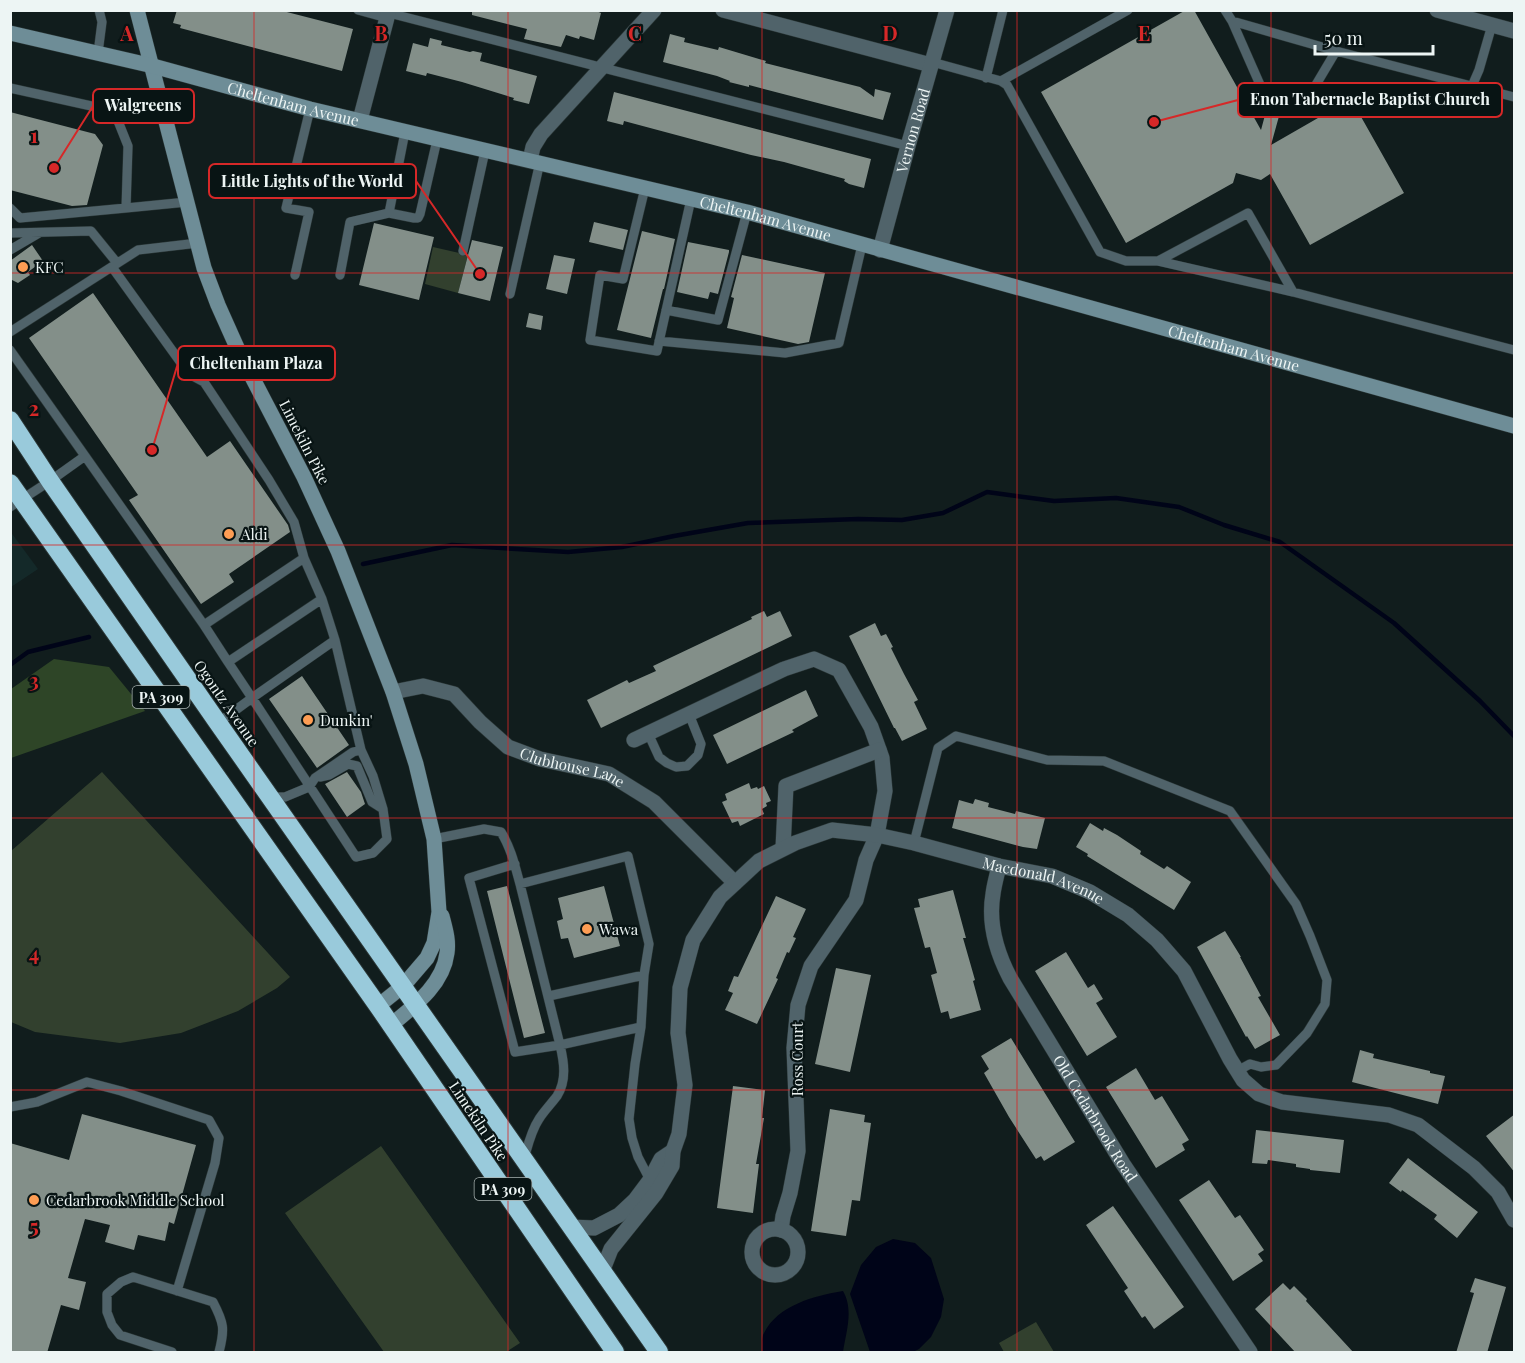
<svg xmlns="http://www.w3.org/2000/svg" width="1525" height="1363" viewBox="0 0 1525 1363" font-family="'Playfair Display',serif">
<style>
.built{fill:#142929}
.green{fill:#32402e}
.forest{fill:#2e4527}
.water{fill:#000418}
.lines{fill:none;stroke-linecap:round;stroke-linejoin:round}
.stream{stroke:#000418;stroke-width:4.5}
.building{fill:#838f89}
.lane-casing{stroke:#2b3737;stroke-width:10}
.street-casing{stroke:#2b3737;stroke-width:16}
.secondary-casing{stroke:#2b3737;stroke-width:16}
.highway-casing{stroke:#2b3737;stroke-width:20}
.lane{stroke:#50636a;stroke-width:9}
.street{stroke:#50636a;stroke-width:15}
.secondary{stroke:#6e8d97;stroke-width:15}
.highway{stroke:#99cadb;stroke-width:18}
.grid{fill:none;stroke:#d62828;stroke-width:1.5;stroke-opacity:0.55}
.poi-dot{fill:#fd9d54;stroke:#081414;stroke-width:2}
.labels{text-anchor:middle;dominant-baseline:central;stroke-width:4.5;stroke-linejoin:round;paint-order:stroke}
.shield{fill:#081414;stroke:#a8b2b1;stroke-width:1.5}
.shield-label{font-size:14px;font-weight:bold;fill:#edf5f4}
.street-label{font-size:15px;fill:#edf5f4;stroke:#081414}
.poi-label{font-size:15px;fill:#edf5f4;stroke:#081414;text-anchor:start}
.grid-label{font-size:20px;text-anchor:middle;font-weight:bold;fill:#d62828;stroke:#081414;stroke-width:4.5;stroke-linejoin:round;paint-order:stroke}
.leader{fill:none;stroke:#d62828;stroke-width:2}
.callout-dot{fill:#d62828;stroke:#081414;stroke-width:2}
.callout{fill:#081414;stroke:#d62828;stroke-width:2}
.callout-label{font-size:16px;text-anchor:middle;font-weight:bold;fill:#edf5f4}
</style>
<rect width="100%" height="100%" fill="#111d1d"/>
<path class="built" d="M10,531L38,569L11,587H10Z"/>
<path class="green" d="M433,247L468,255L458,293L425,284Z
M102,772L290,977L277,988L238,1011L181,1033L120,1043L35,1032L11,1022V851Z
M381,1146L520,1343L506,1352H384L285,1213Z
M1036,1322L1054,1352H1004L999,1343Z"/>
<path class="forest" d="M54,659L109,667L145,711L11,758V689Z"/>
<path class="water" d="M893,1239L915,1243L931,1258L944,1299L941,1317L931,1337L919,1349L913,1352H870L850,1294L861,1265L876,1247Z
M843,1291C854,1310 846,1332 843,1352H762C762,1347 761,1338 764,1333C778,1305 814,1296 843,1291Z"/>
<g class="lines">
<path class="stream" d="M363,564L452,545L568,552L622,547L674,536L748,523L858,519L902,520L943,513L987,492L1054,501L1116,498L1179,507L1224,525L1280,542L1394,623L1480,701L1514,736
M10,665L28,652L89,637"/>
</g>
<path class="building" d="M177,10H279L353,29L342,71L180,28L181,25L173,23Z
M472,10H594L601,13L594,40L580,36L579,39L566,35L561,47L524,39L527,29L472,15Z
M1186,10H1194L1261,130L1268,104H1274L1276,100V94L1272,91L1274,84L1287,88L1285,97H1279L1277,101V107L1281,109L1271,145L1351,99L1404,193L1310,245L1270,174L1261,180L1236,173L1233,183L1126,243L1041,92Z
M670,34L685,38L684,42L718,50L719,47L766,61L765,63L860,87L874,97L875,89L891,93L883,120L749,85V87L729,82L730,81L717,76L663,62Z
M430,38L442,41L441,45L470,52L473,51L482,53L480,61L537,76L529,104L513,100L514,98L462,82L427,73L426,76L406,71L413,43L428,47Z
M614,92L871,159L864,188L849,184L844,181L845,179L784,162L751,155L624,121L623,125L607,121Z
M10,112L95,134L103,145L87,205L72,206L10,190Z
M594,222L628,230L623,250L589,242Z
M374,223L434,237L419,300L359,285Z
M642,231L675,239L664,289H663L651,338L617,330Z
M472,240L503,247L490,301L458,293Z
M688,242L729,250V252L718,294L710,292L708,299L677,292Z
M32,245L43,261L28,272L30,275L18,283L10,279V261Z
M554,255L575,259L567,294L546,289Z
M742,255L825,273L809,342L798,344L727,328L734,298L731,297Z
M93,293L207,457L230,441L288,525L290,532L229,574L234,582L201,604L129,500L138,495L29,338Z
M529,313L543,316L541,330L526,327Z
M764,611L767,617L780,611L792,636L601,728L587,700L627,680L629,683L656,671L653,666L752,619L751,617Z
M875,623L881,636L886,634L893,647L891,648L904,674L918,700L914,702L927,729L902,741L895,728H894L849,636Z
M302,676L349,745L317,768L269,699Z
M806,690L818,716L792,730L794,732L727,764L713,735Z
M347,772L361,792L365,804L347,817L325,784Z
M749,783L751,789L757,787L758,789L764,786L771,801L766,803L767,806L762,809L764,814L740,826L738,821L732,823L722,802L727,800L725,794Z
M975,799L989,803L988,807L1015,814L1016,811L1045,818L1037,849L1023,847L952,828L959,800L973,804Z
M1090,823L1103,831L1104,828L1117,835L1141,851L1140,854L1164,869L1167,866L1191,882L1174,910L1087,856L1088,854L1076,847Z
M507,886L545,1033L524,1038L487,891Z
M604,886L620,946L574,958L568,938L561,939L557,921L563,919L558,898Z
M953,890L966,938H963L975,980L973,981L981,1010L950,1019L948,1011L941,1013L931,975L937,973L930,947L925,948L914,908L920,907L918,899Z
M776,896L806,909L793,937L796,938L789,953L787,952L776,978L778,979L757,1024L725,1010L733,993L728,991L734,976L738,977Z
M1225,931L1241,957H1240L1261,996L1258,997L1280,1035L1255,1049L1247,1036L1246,1037L1197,947Z
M1066,952L1088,988L1094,984L1103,999L1096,1003L1117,1037L1087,1056L1035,971Z
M836,968L871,975L850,1072L815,1064Z
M1011,1038L1075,1142L1044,1161L1041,1156L1036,1159L1009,1117L984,1073L989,1069L981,1056Z
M1360,1050L1374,1054L1373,1058L1430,1071V1073L1445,1076L1438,1104L1352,1082Z
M1136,1068L1155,1100L1162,1096L1189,1140L1182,1144L1185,1150L1156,1168L1106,1087Z
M733,1086L765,1090L762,1118H764L756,1164H759L753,1213L717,1208Z
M830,1109L865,1115L864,1122L871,1123L860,1201L852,1200L846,1236L811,1231Z
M82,1114L196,1145L174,1224L169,1222L165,1241L138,1235L134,1250L105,1242L110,1225L85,1219L68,1278L86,1282L79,1310L61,1305L47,1353H10V1143L69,1160Z
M1515,1114V1173L1486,1136Z
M1256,1130L1344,1140L1340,1173L1310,1170V1169L1296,1167V1164L1268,1160L1267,1164L1252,1163Z
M1408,1158L1478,1212L1457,1238L1434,1219L1437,1215L1402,1190L1401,1192L1389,1183Z
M1209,1180L1235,1218L1240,1215L1264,1250L1258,1254L1263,1261L1233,1281L1179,1200Z
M1113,1206L1184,1307L1154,1329L1145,1316L1142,1318L1124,1291L1128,1288L1086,1225Z
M1475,1278L1506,1287L1487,1353H1456L1474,1293L1470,1292Z
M1283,1283L1290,1290L1294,1286L1307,1299L1306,1301L1354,1353H1296L1255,1309Z"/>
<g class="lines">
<g class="lane-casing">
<path id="lane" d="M358,10L387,18
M1225,10L1232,21L1265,96L1270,98
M389,13L908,146
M1232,21L1336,51L1514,97
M98,53L102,22L99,10
M932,62L1001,81L1007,85L1100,252L1126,261H1158L1293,292L1514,350
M986,78L1003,10
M1001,81L1128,10
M1472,86L1479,70L1492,25
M10,88L114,111L128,146L126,208L187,202
M1283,103L1291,106L1314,88L1336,51
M645,188L623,279L600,275L590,340L657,351L691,199
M10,208L20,218L126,208
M389,213L405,132
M10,233L91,231L117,263
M10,250L39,233
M463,251L485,151
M1158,261L1248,213L1293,292
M112,267L189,374L204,382L269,480L294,522L304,558
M295,275L309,212L286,208L310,109
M340,275L350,222L389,213L414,218H418L420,214L437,140
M510,294L540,162
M666,310L718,320L747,212
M10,332L138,250L198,243
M659,341L785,353L839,343L862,245
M10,350L85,456L50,481L10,507
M85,456L204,625L304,558L322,599L228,662L204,625
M322,599L335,640L361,750
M228,662L252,698L335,640
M218,723L252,698L356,857L373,853L387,839L383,809L373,776L361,750L353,752L315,778L309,787L285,797H271
M648,733L659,757L667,763L676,767L687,766L698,755L701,744L689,714
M320,777L329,775L348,764L357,766L372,802L383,809
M434,839L484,829L501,832C511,848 515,866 520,884L560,1045L515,1052L469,878L515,864
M914,843L938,748L956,736L1047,760L1104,761L1230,811L1296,904L1310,936L1327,980L1325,1004L1307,1033L1276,1065L1261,1067L1250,1064L1237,1071
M520,884L628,856L649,944L644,975
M641,1027L635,1064L629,1119L632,1138L638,1157L650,1180
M10,1107L37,1102L87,1082L121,1091L209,1120L219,1138L215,1163L177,1291
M524,1159C528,1145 531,1131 539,1119C544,1111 551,1104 557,1096C567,1080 564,1062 560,1045L641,1027L644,975L549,996
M172,1352L120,1335L112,1325L107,1312V1294L121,1282L133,1277L213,1302C224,1323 225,1329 219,1352"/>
</g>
<g class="street-casing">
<g id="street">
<path d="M723,10L931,65"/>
<path d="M1437,10L1514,31"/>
<path d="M360,120L389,10"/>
<path d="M530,160L533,147L541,134L654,10"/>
<path id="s1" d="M880,250L908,146L947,10"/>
<path id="s2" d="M393,692L423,686L454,694L480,722L508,747L540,759L609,774L654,802L735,883"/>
<path d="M634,740L784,669L814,659L839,670L871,727L882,758L885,791L877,835L866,860L856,900L811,966L798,1005L794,1048L798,1151L790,1193L783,1216L781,1230"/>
<path d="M783,848L786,786L879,750"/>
<path id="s3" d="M999,866C997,875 994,885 993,894C988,923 997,953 1010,978L1123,1164L1250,1352"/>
<path d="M571,1227L594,1228L619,1215L635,1200L650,1180L661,1159L673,1151"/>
<circle cx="775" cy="1252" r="23"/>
<path id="s4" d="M602,1272L611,1249L656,1193L672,1166L673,1151L679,1134L685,1085L678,1033L680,988L693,940L720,897L759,861L795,843L832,830L877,835L914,843L999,866L1052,876L1090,892L1128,915L1157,940L1184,971L1230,1059L1243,1080L1259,1094L1282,1102L1389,1115L1418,1125L1474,1168L1498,1192L1514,1220"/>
</g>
</g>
<g class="secondary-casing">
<g id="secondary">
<path d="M137,10L204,268L218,305L239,352L304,477L338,551L393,692L416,764L434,839L439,912L434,943L427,958L403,986L378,1006"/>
<path id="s5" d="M10,33L153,66L310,109L747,212L1514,426"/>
<path d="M391,1025C414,1006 443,985 447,953C449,940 445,928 442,916"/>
</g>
</g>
<g class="highway-casing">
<path id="highway" d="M10,420L50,481L218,723L659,1352
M10,483L378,1006L615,1352"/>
</g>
<use href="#lane" class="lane"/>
<use href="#street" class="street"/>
<use href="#secondary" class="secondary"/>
<use href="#highway" class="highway"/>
</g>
<path class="grid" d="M254,10V1352M508,10V1352M762,10V1352M1017,10V1352M1271,10V1352M10,273H1514M10,545H1514M10,818H1514M10,1090H1514"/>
<g class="poi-dot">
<circle cx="23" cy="267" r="6"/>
<circle cx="229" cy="534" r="6"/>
<circle cx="308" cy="720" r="6"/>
<circle cx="587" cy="929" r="6"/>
<circle cx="34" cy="1200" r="6"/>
</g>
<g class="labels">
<g class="shield">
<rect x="132.5" y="686" width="57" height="22" rx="4.5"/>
<rect x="474.5" y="1178" width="57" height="22" rx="4.5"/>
</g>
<g class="shield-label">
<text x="161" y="697">PA 309</text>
<text x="503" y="1189">PA 309</text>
</g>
<g class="street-label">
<text stroke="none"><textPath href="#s5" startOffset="292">Cheltenham Avenue</textPath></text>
<text stroke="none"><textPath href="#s1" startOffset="124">Vernon Road</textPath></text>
<text stroke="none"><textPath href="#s5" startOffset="778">Cheltenham Avenue</textPath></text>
<text stroke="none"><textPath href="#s5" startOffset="1264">Cheltenham Avenue</textPath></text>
<text transform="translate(305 442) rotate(63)">Limekiln Pike</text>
<text transform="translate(227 703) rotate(55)">Ogontz Avenue</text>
<text stroke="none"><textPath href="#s2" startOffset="206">Clubhouse Lane</textPath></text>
<text stroke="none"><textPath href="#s4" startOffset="759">Macdonald Avenue</textPath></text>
<text transform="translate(797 1059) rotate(-90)">Ross Court</text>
<text stroke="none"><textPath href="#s3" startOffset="280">Old Cedarbrook Road</textPath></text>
<text transform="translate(479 1121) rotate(56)">Limekiln Pike</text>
</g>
<g class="poi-label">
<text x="35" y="267">KFC</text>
<text x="241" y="534">Aldi</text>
<text x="320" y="720">Dunkin'</text>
<text x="599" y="929">Wawa</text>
<text x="46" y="1200">Cedarbrook Middle School</text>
</g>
</g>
<g class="grid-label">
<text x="127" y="41">A</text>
<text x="381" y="41">B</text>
<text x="635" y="41">C</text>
<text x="890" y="41">D</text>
<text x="1144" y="41">E</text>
<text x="34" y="143">1</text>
<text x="34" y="416">2</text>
<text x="34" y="688">3</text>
<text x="34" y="961">4</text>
<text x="34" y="1234">5</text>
</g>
<path class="leader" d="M1154 122L1238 100M54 168L93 106M480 274L416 181M152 450L178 363"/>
<g class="callout-dot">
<circle cx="1154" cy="122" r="6"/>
<circle cx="54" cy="168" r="6"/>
<circle cx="480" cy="274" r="6"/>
<circle cx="152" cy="450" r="6"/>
</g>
<g class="callout">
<rect x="1238" y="83" width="264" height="34" rx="6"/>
<rect x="93" y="89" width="101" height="34" rx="6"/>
<rect x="209" y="164" width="207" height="34" rx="6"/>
<rect x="178" y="346" width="157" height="34" rx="6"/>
</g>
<g class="callout-label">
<text x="1370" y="105">Enon Tabernacle Baptist Church</text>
<text x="143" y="111">Walgreens</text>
<text x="312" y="187">Little Lights of the World</text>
<text x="256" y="369">Cheltenham Plaza</text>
</g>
<rect width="1525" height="1363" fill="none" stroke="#edf5f4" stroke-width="24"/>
<path d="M1315 45v9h118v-9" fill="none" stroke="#edf5f4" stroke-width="3"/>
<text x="1324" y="45" font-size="18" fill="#edf5f4" stroke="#081414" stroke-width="4.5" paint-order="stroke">50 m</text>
</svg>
